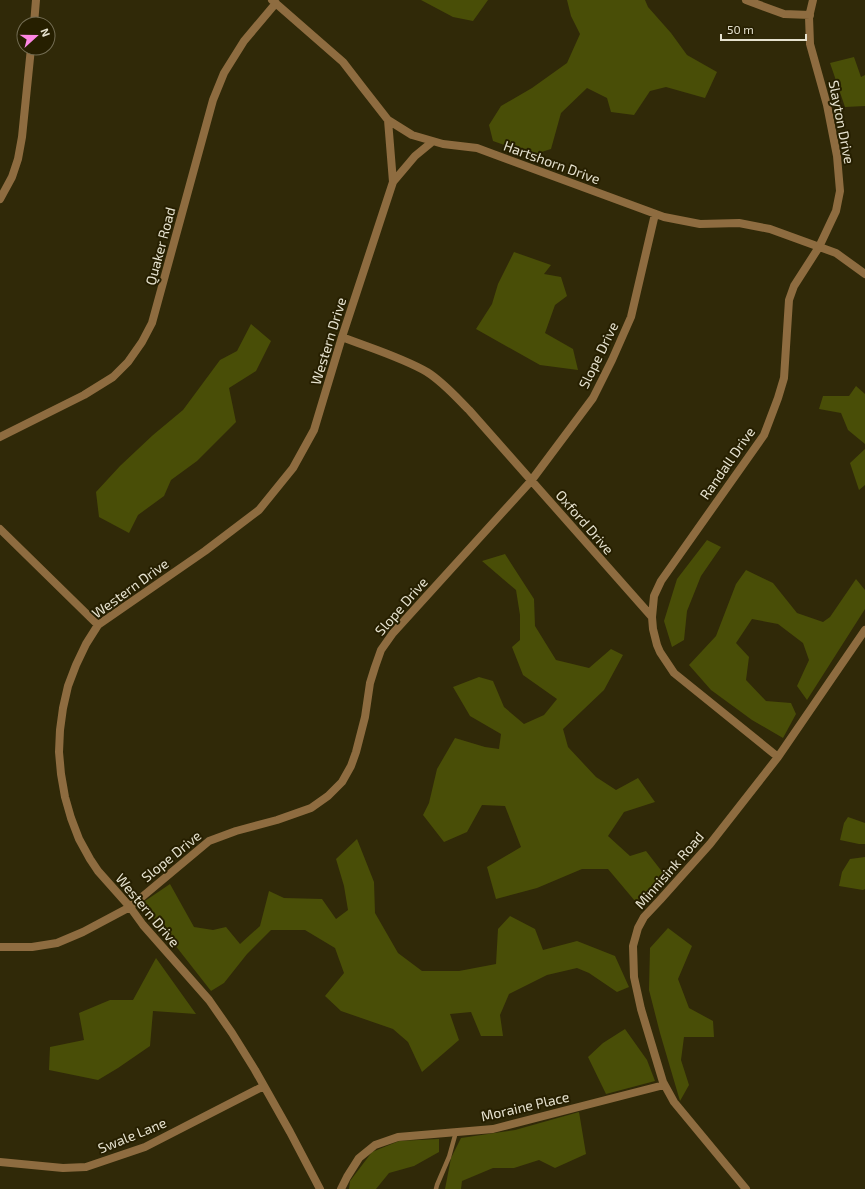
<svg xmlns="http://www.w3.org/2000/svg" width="865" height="1189" viewBox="0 0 865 1189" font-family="'Exo 2',sans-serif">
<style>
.green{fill:#494e07}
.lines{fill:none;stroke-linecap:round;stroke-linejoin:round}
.lane{stroke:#8e6c40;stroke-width:4.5}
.street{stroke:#8e6c40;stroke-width:8}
.labels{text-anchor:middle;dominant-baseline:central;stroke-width:4;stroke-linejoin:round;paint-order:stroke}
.street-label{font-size:14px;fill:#e6e2cf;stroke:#261f00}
</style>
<rect width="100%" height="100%" fill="#302908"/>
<path class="green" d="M421,0H488L473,21L453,17Z
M567,0H645L648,7L671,33L687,55L717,72L705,98L666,87L650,91L634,115L611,112L607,98L587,88L561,113L551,149L532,155L493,141L489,125L501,106L532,88L567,63L580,34L571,16Z
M854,57L861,77L865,75V106L845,107L830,63Z
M514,252L551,265L544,274L561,277L567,296L555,305L545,333L573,349L578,370L540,365L476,329L492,304L498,284Z
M251,324L271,341L256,371L229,388L236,422L197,461L171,480L164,496L138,515L129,533L99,517L96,492L120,466L153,435L183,410L220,360L237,351Z
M856,386L865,394V444L848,430L841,413L819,409L823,396H849Z
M865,449V485L859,490L850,463Z
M707,540L721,547L701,576L687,611L684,640L672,647L664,621L677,579Z
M505,554L534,599L535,626L556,660L589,668L611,649L623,655L604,690L563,729L568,747L596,777L616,790L638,778L655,802L624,812L608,836L630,856L646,851L667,878L640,907L608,869H582L537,888L496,899L487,867L521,847L505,806L482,805L467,832L444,842L423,815L429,803L437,769L455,738L485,747L499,749L501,734L470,716L453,687L479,677L493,681L504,707L524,724L544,715L557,699L523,675L512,647L520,640V615L516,590L482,561Z
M746,570L773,583L797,613L823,622L830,617L856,579L865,590V609L807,700L797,686L809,660L803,643L778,624L752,619L736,643L749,657L746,680L766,701L791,703L796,714L783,738L752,720L711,690L689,665L716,636L736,584Z
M848,817L865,823V844H859L840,840L844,823Z
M357,839L374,882L375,913L398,953L422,971H459L496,964L498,929L510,916L535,929L543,950L577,941L615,956L629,987L617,992L589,973L577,968L547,975L509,994L500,1015L503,1036H481L471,1012L450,1014L459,1040L422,1072L408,1042L393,1029L341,1011L325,996L344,973L335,948L305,930H271L247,954L224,983L211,991L142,903L170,884L194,927L213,930L226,927L240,944L260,926L269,891L284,898L322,899L336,919L348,910L344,886L336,859Z
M865,857V889L863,890L839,886L842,872L850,859Z
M668,928L692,946L678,979L689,1008L713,1021L714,1037H684L681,1060L689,1085L680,1101L660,1033L649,990L650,948Z
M156,958L196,1014L153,1011L150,1046L118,1068L98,1080L49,1070L50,1047L84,1040L79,1013L110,1000H133Z
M625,1029L647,1060L655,1081L606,1094L588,1057L603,1043Z
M579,1112L586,1154L555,1168L539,1160L514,1168H493L462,1181L461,1189H445L451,1158L461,1138L515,1130Z
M439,1139V1152L414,1166L389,1173L376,1189H349L350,1181L372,1152L399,1141Z"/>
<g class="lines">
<path class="lane" d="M436,1189L437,1185L449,1157L456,1132"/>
<path class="street" d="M272,0L343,62L363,88L388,120L412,135L443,144L477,148L664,217L700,224L739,223L770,229L836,253L865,274
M746,0L784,14L810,15
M34,24L36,0
M388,120L393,182
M0,199L12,177L18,159L22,137L31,48
M342,337C370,348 401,357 427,372C443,382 456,397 469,410L652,617L653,629L657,645L660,652L674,673L778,757
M0,437L84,395L113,377L128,362L142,342L152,323L213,100L224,73L244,41L276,3
M0,529L98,625
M652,617L654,596L661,581L764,435L778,398L784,378L789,300L794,286L819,247L836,211L840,191L837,156L827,105L810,44L809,17L813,0
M0,947H32L57,943L83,932L130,907L209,841L236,831L277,820L311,808L328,796L342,782L351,766L356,752L365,717L370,683L375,667L381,650L393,633L531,481L593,398L612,360L631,317L655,214
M0,1162L63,1168L86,1167L145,1147L264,1086
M320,1189L290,1132L255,1070L232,1033L209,1000L143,925L130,907L98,871L90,859L79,839L71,818L65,797L61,774L59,752L60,730L63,708L68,686L76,665L86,644L98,625L205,551L259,510L293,468L314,430L342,337L393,182L415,156L432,142
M341,1189L347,1177L359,1158L375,1145L398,1137L493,1129L664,1085
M746,1189L674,1102L663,1082L641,1009L634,977L633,946L638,928L644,917L660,900L710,844L778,757L865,630"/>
</g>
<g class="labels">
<g class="street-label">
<text transform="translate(842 122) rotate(79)">Slayton Drive</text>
<text transform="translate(552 162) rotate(20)">Hartshorn Drive</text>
<text transform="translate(160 246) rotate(-75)">Quaker Road</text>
<text transform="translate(328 341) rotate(-73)">Western Drive</text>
<text transform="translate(598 355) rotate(-64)">Slope Drive</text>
<text transform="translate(727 463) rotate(-55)">Randall Drive</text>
<text transform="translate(585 522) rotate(49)">Oxford Drive</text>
<text transform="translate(130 588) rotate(-36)">Western Drive</text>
<text transform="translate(401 606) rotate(-49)">Slope Drive</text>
<text transform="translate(171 856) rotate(-39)">Slope Drive</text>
<text transform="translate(669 870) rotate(-49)">Minnisink Road</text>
<text transform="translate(148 910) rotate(50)">Western Drive</text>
<text transform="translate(525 1106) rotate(-13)">Moraine Place</text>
<text transform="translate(132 1135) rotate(-22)">Swale Lane</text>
</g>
</g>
<g transform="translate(36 36) rotate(69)"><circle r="19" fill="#261f00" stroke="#736d53"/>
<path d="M0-3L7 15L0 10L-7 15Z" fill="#fd86e2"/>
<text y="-6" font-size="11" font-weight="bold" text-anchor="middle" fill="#e6e2cf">N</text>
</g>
<path d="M721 34v6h85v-6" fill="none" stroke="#e6e2cf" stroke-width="2"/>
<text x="727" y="34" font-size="12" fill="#e6e2cf" stroke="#261f00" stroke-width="3" paint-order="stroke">50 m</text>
</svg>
